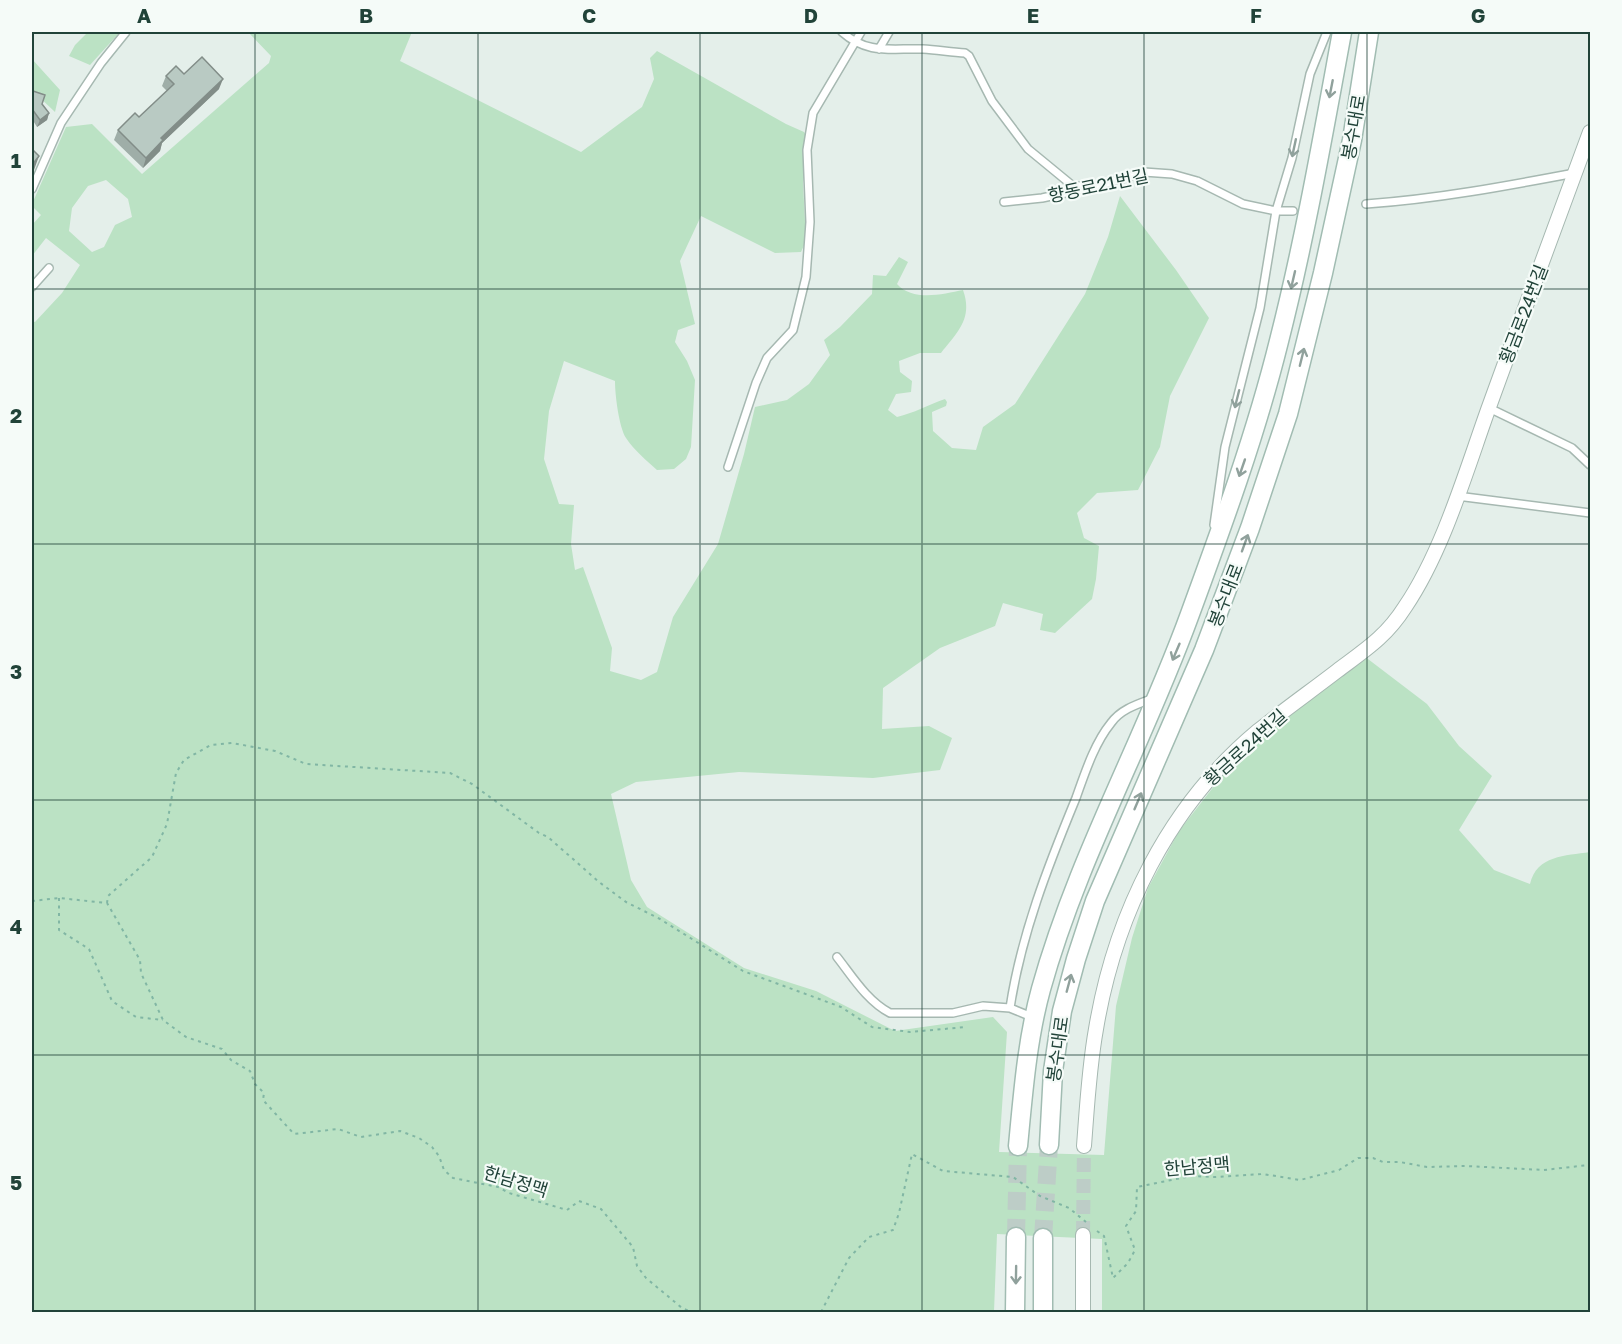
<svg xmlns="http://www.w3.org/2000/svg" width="1622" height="1344" viewBox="0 0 1622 1344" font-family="'Golos Text','Noto Sans KR',sans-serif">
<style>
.green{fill:#bbe2c4;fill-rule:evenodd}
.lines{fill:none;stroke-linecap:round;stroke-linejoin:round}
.minor-tunnel{stroke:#bdcdc7;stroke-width:14;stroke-dasharray:14 7;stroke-linecap:butt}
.secondary-tunnel{stroke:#bdcdc7;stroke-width:18;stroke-dasharray:18 9;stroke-linecap:butt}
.service-casing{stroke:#a6b8b1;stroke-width:10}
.minor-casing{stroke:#a6b8b1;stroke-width:16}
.secondary-casing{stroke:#a1bcb2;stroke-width:21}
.path{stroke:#81b6a4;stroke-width:2;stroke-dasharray:3 4.5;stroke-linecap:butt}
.service{stroke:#fff;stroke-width:7}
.minor{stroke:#fff;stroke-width:14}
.secondary{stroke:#fff;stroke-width:18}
.wall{fill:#9faea8}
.shaded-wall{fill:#828d88}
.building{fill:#b9cac3;stroke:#828d88;stroke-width:1.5}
.oneway{stroke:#90a19c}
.grid{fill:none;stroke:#214339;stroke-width:1.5;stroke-opacity:0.55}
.labels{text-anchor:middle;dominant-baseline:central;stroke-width:4.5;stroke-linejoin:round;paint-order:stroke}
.street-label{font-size:18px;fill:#214339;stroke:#f5fbf8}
.neatline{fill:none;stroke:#214339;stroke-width:2}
.grid-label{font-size:20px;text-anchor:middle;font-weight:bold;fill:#214339}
</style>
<rect width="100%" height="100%" fill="#e4efea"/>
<path class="green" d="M88,32H120L90,65L69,56L75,45Z
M248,32H412L400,61L581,152L642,107L654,79L650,58L657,51L786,124L804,132L810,142L803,183L806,241L801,252L775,253L701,216L680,261L695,324L678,330L675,342L687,361L695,380L691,447L686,459L674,469L657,470C646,460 634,450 626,438C619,427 615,395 615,381L564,361L549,411L544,459L559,504L574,505L571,544L575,570L583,567L612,648L610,671L641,680L657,672L673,617L718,544L744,454L755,407L787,400L809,384L830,355L824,340L840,327L872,294L873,275L886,276L899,257L908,262L897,284C913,302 943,294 963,290C973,318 958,332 941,353H920L899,361L900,372L912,381L911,392L896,394L888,410L897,417C914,413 928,405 945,399L947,402L946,406L932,412L933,431L952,448L976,450L983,427L1015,404L1085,294L1108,237L1120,196L1176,270L1209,318L1170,396L1160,447L1138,490L1097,493L1077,513L1084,538L1099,546L1096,579L1092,599L1055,633L1040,630L1043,614L1003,603L995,626L940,648L883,688L882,729L929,726L952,738L940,770L873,778L739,772L636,782L611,794L631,880L647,907L744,968L816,991L895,1031L993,1017L1007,1032L999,1152L1104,1155L1116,1006L1132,938L1148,888L1179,831L1222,776L1268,732L1364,656L1427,704L1459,746L1492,776L1459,830L1494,870L1530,884C1537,855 1565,856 1590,852V1312H1102V1239L997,1234L994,1312H32V321L35,322L62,293L80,265L46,238L32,256V225L41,215L32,206V204L66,127L92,124L142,174L269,63L271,56ZM106,180L128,199L132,217L115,225L104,247L92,252L69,231L72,208L88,186Z
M32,59L60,90L55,112L37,95L32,96Z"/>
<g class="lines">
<path class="minor-tunnel" d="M1083,1235L1084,1146"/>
<path class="secondary-tunnel" d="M1016,1237L1018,1146
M1043,1238L1049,1145"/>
<g class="service-casing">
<path id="service" d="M842,32C868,55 891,48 923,49C937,50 951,52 965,53L969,56L992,101L1028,149L1073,186H1099
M879,49L889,32
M1095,187L1144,172L1172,174L1197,181L1243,204L1276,211H1293
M32,189L61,123L101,63L126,32
M1004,202L1042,198L1084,189
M1366,204C1437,199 1506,186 1575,173
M32,287L49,268
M1489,408L1572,448L1590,465
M728,467L756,383L767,358L793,330L806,277L810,222L807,150L813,113L861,32
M1457,496L1590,513
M1214,525L1225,447L1260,308L1276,211L1292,158L1310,74L1327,32
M837,957C852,976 867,1001 890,1013H953L983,1006L1010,1008
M1032,1017L1010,1008C1021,935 1048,866 1076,798C1085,773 1094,744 1111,723C1121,709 1138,704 1154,698"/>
</g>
<g class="minor-casing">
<path id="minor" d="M1084,1146C1087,1107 1089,1068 1096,1029C1115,915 1168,806 1258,731C1284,710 1311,691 1337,671C1365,650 1386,637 1405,607C1443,551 1466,471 1489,407C1522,315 1557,223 1590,132
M1083,1235V1312"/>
</g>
<g class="secondary-casing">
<path id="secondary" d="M1049,1145L1053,1071L1062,1011L1076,959L1095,901L1204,650L1250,528L1288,414L1323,273L1352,140L1369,32
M1018,1146C1023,1094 1027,1040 1041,989C1077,859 1144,741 1190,614C1223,524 1256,434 1279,341C1305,239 1323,135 1342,32
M1015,1312L1016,1237
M1043,1312V1238"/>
</g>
<path class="path" d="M59,898V930L89,949L112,1001L136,1017L163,1020
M32,901L59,898L107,903L140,960L141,973L163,1020L186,1037L222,1049L231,1060L250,1071L255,1084L264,1093L263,1100L294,1134L338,1129L361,1137L400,1131L419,1138L432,1147L439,1156L444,1170L453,1178L498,1187L509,1193L567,1210L579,1201L601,1209L633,1247L637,1266L646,1278L682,1308L691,1312
M107,903L108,896L152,857L167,824L176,773L184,760L211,745L232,743L275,751L306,764L450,773L472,784L539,833L548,837L599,882L626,902L660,919L743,971L841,1007L872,1027L910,1032L966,1027
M1097,1231L1104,1236L1113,1278L1128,1263L1135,1250L1126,1226L1136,1211L1137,1187L1191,1176L1216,1177L1263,1174L1300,1180L1339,1170L1358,1158H1373L1383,1162H1400L1427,1167L1465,1166L1544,1170L1589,1165L1590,1167
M821,1312L849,1258L869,1237L893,1230L899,1213L912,1154L943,1171L1013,1177L1040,1196L1069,1208L1086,1222"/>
<use href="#service" class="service"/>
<use href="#minor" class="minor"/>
<use href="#secondary" class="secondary"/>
</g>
<path class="wall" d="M184,74L219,89L162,143L160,151L143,168L114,140L118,130L139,117L167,91L162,86L166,76Z
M32,92L49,113L47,120L37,127L32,119Z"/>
<path class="shaded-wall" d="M223,79L219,89L162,143L160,151L143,168L146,158L161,138Z
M49,113L47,120L37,127L40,120Z
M39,156L34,170L32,173V165Z"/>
<path class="building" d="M202,57L223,79L161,138L163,140L146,158L118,130L135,113L139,117L174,84L166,76L176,66L184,74Z
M33,91L45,95L42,104L49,113L40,120L32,109V92Z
M32,149L39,156L32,165Z"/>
<defs><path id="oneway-shaft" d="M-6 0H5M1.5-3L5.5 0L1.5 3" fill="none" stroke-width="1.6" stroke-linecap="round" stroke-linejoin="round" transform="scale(1.5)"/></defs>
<g class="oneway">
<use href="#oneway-shaft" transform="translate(1331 89) rotate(101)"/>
<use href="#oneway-shaft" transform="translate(1294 148) rotate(102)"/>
<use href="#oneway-shaft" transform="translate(1293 280) rotate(103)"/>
<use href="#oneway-shaft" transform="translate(1302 357) rotate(-76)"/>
<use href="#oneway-shaft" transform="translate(1237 399) rotate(104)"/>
<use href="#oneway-shaft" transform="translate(1242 468) rotate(109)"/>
<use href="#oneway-shaft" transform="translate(1245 543) rotate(-70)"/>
<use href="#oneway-shaft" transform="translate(1176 652) rotate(113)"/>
<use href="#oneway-shaft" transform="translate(1138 801) rotate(-67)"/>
<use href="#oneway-shaft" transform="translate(1069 983) rotate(-75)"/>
<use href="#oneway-shaft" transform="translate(1016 1275) rotate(91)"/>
</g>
<path class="grid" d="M255,32V1312M478,32V1312M700,32V1312M922,32V1312M1144,32V1312M1367,32V1312M32,289H1590M32,544H1590M32,800H1590M32,1055H1590"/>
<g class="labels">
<g class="street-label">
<text transform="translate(1353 127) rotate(-80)">봉수대로</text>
<text transform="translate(1098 185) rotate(-12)">향동로21번길</text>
<text transform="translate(1523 314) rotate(-69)">황금로24번길</text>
<text transform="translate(1225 595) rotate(-69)">봉수대로</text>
<text transform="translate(1245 747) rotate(-42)">황금로24번길</text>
<text transform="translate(1057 1049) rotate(-82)">봉수대로</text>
<text transform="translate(1197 1166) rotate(-5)">한남정맥</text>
<text transform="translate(516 1181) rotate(17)">한남정맥</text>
</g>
</g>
<rect width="1622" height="1344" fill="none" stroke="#f5fbf8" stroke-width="66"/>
<rect x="33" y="33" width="1556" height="1278" class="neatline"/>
<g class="grid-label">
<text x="144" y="23">A</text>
<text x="366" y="23">B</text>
<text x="589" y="23">C</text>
<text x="811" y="23">D</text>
<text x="1033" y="23">E</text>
<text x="1256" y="23">F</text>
<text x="1478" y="23">G</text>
<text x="16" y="168">1</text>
<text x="16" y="423">2</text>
<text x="16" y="679">3</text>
<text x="16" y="934">4</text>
<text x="16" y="1190">5</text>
</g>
</svg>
